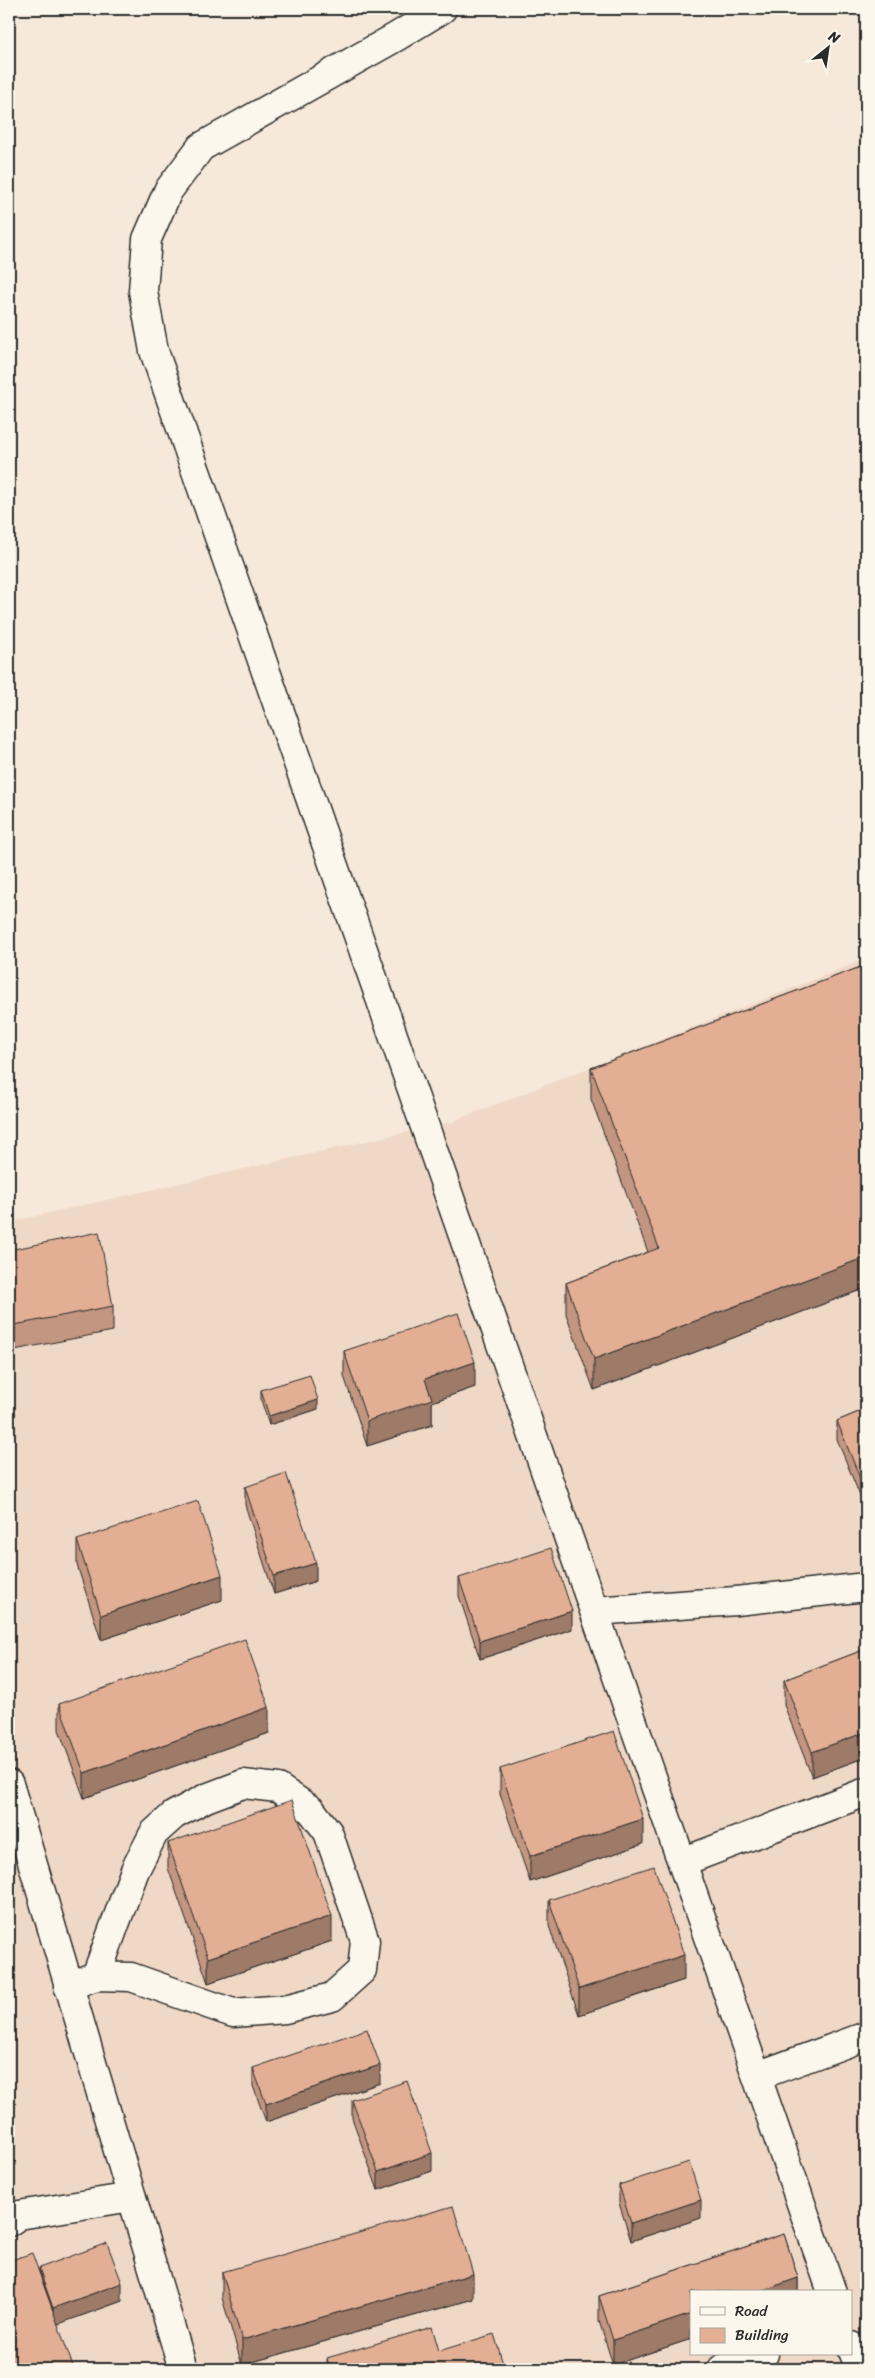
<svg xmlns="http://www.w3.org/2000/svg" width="875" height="2378" viewBox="0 0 875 2378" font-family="Sriracha,sans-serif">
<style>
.built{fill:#f0d8c6;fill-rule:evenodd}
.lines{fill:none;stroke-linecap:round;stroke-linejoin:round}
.minor-casing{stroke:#2b2b2b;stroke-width:31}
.minor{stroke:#fbf7ec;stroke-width:28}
.wall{fill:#c29680;stroke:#2b2b2b}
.shaded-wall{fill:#9e7a68;stroke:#2b2b2b}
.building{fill:#e2af95;stroke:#2b2b2b}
</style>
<rect width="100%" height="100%" fill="#f6e9db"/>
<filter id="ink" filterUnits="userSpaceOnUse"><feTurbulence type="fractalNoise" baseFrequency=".02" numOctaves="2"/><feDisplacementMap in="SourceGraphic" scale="10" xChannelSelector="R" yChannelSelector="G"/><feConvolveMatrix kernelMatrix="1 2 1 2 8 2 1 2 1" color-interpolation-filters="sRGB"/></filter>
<g filter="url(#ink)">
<path class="built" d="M866,959V2369H9V1222L451,1122ZM691,2292H851V2354H691Z"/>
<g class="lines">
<g class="minor-casing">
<path id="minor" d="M442,9L396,37L201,147L168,191L147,239L143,291L154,351L832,2292
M594,1611L736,1601L866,1587
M9,1784L183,2369
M682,1862L866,1792
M68,1986L96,1976L135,1870L154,1833L174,1815L206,1798L243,1784L278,1788L311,1810L328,1832L365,1941L362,1970L332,1997L285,2009L233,2013L131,1977L96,1976
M757,2076L866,2036
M9,2222L19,2215L132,2197
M851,2346L860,2369
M722,2369L764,2354"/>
</g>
<use href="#minor" class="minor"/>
</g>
<path class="wall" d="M866,965V1288L594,1390L566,1314V1283L648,1252L591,1099V1068Z
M9,1250L113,1306V1331L9,1351Z
M344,1351L475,1387L432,1402V1425L367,1446L344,1376Z
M261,1390L318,1409L269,1425L261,1400Z
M866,1409V1511L837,1439V1421Z
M245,1487L316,1581L274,1594L245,1505Z
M77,1540L222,1600L101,1640L77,1565Z
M459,1578L572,1629L480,1659L459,1596Z
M866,1649V1757L812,1777L784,1705V1680Z
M59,1704L269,1733L84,1798L59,1730Z
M500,1769L643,1844L530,1882L500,1794Z
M168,1843L332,1941L208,1983L168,1868Z
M549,1900L684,1980L579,2015L549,1926Z
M253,2068L380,2083L266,2122L253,2086Z
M352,2100L432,2171L378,2190L352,2118Z
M619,2185L701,2218L631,2241L619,2203Z
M784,2234L798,2278V2292H691V2339L613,2365L599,2321V2296Z
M39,2268L122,2301L58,2324L39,2272Z
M222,2272L473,2299L242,2365L222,2298Z
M439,2351L503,2369H327V2358Z"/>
<path class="shaded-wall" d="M866,1257V1288L594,1390V1359Z
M475,1362V1387L432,1402V1425L367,1446V1421L425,1379Z
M318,1400V1409L269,1425V1416Z
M316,1563V1581L274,1594V1576Z
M222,1575V1600L101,1640V1615Z
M572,1611V1629L480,1659V1641Z
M269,1707V1733L84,1798V1773Z
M866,1732V1757L812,1777V1752Z
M643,1819V1844L530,1882V1856Z
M332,1916V1941L208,1983V1958Z
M684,1955V1980L579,2015V1989Z
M380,2065V2083L266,2122V2104Z
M432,2153V2171L378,2190V2172Z
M701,2200V2218L631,2241V2223Z
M473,2274V2299L242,2365V2340Z
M798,2278V2292H758Z
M122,2283V2301L53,2326V2308Z
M691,2314V2339L613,2365V2340Z
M503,2364V2369H487Z"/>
<path class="building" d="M866,965V1257L594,1359L566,1283L659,1248L591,1068Z
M99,1232L113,1306L9,1326V1250Z
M458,1313L475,1362L425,1379L432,1399L367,1421L344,1351Z
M310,1375L318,1400L269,1416L261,1390Z
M866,1409V1493L837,1421Z
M286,1473L316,1563L274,1576L245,1487Z
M198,1501L222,1575L101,1615L77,1540Z
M551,1548L572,1611L480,1641L459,1578Z
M245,1639L269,1707L84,1773L59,1704Z
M866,1649V1732L812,1752L784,1680Z
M614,1731L643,1819L530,1856L500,1769Z
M292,1800L332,1916L208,1958L168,1843Z
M654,1866L684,1955L579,1989L549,1900Z
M367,2029L380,2065L266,2104L253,2068Z
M407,2081L432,2153L378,2172L352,2100Z
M689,2162L701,2200L631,2223L619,2185Z
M453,2206L473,2274L242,2340L222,2272Z
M784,2234L798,2278L758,2292H691V2314L613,2340L599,2296Z
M107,2243L122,2283L53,2308L39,2268Z
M32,2253L74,2369H9V2261Z
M432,2327L439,2351L494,2334L503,2364L487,2369H330L327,2358Z"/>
</g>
<rect width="875" height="2378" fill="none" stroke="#fbf7ec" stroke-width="30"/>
<rect x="15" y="15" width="845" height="2348" fill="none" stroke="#2b2b2b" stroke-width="2" filter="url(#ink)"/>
<rect x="690" y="2290" width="162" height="65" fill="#fbf7ec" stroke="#a8a59f"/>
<rect x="700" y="2307" width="25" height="8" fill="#fbf7ec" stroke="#a8a59f"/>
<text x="735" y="2316" font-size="15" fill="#2b2b2b">Road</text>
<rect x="700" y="2328" width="25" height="15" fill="#e2af95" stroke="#a8a59f"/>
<text x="735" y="2340" font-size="15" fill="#2b2b2b">Building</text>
<g transform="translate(828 48) rotate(30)" stroke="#fbf7ec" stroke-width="4" paint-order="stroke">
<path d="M0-4L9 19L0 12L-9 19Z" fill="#2b2b2b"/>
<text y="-8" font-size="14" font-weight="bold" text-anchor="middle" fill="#2b2b2b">N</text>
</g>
</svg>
